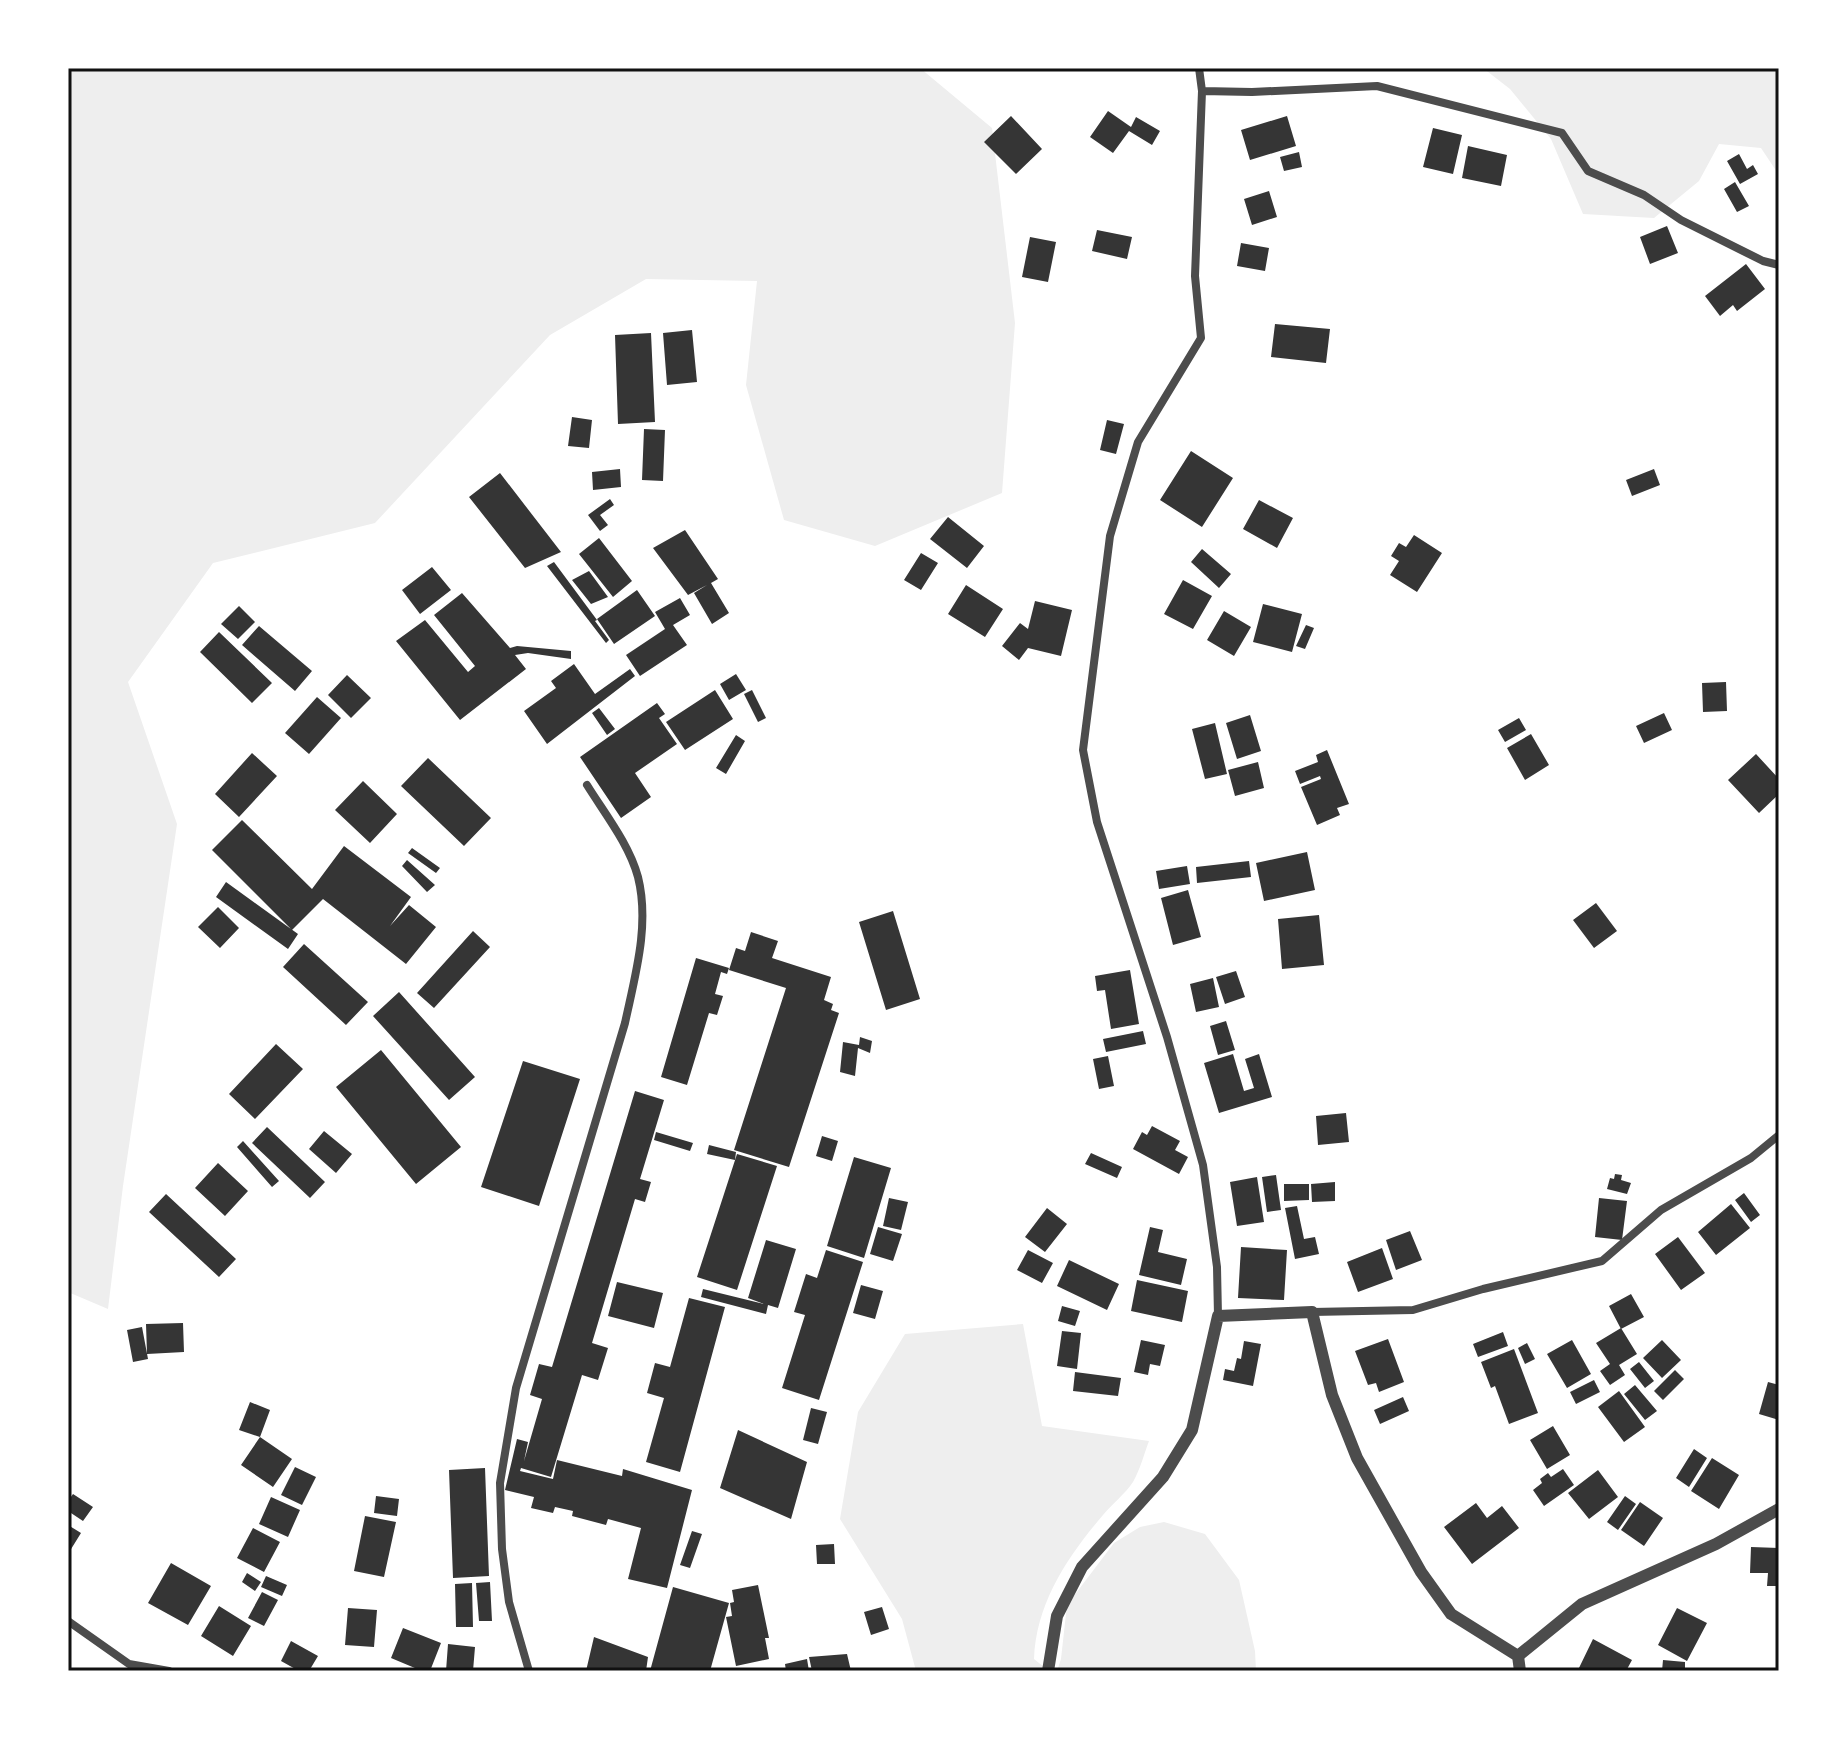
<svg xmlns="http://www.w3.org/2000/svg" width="1847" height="1739" viewBox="0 0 1847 1739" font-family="'Roboto Condensed',sans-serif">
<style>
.green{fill:#eee}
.building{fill:#353535}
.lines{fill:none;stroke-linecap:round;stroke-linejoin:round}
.minor{stroke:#4c4c4c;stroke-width:8}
.tertiary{stroke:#4c4c4c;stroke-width:12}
.neatline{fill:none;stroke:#111;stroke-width:3}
</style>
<rect width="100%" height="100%" fill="#fff"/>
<path class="green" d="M68,68H920L992,128L1015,323L1002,493L875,546L784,520L746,385L757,281L646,279L550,335L375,523L213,563L128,682L177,824L123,1186L108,1309L68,1292Z
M1483,68H1779V175L1761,148L1719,144L1699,181L1654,218L1583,214L1551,139L1510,89Z
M1023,1324L1042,1426L1149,1441C1144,1454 1140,1470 1133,1482C1125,1494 1112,1504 1103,1515C1068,1556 1036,1603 1034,1659L1049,1671H916L902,1619L840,1519L858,1412L905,1334Z
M1164,1522L1205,1534L1239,1580L1255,1651L1256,1671H1057L1061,1659L1067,1605L1114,1543L1140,1527Z"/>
<path class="building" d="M1108,111L1131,127L1136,117L1160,131L1152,145L1129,131L1113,153L1090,137Z
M1011,116L1042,149L1016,174L984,142Z
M1287,116L1296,146L1250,160L1241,130Z
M1433,128L1462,135L1453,174L1423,167Z
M1468,146L1507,155L1501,186L1462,178Z
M1299,152L1302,167L1284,171L1280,157Z
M1739,154L1747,169L1753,165L1758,174L1740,184L1727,161Z
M1735,182L1749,206L1737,212L1724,189Z
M1269,191L1277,217L1252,225L1244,199Z
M1667,226L1678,253L1650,264L1640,237Z
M1097,230L1132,237L1127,259L1092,251Z
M1030,237L1056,242L1048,282L1022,277Z
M1241,243L1269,248L1265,271L1237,266Z
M1746,264L1765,289L1737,311L1733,305L1720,316L1705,296Z
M1275,324L1330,329L1326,363L1271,357Z
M692,330L697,382L667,385L663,333Z
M651,333L655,422L618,424L615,335Z
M572,417L592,420L589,448L568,446Z
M1107,420L1124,424L1116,454L1100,450Z
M644,429L665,430L663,481L642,480Z
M1191,451L1233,478L1202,527L1160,500Z
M620,469L621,487L593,490L592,472Z
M1654,469L1660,485L1632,496L1626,480Z
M500,473L561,552L525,568L469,497Z
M610,499L614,505L600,515L608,525L600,531L588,515Z
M1259,500L1293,518L1277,548L1243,529Z
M948,517L984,546L967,568L930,539Z
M685,530L718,579L711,583L729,613L712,624L694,593L707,585L688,595L653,548Z
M1414,535L1442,553L1417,592L1390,575L1399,561L1391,556L1399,543L1406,547Z
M599,538L632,581L613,597L579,554Z
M1202,549L1231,574L1219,588L1191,562Z
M921,553L938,563L921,590L904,580Z
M554,562L597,620L595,621L609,640L606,643L547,566Z
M432,567L451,590L420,614L402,590Z
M589,571L608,597L591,604L572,580Z
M1183,580L1212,596L1193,629L1164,614Z
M966,585L1003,609L985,637L948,614Z
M637,590L655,616L614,644L597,619Z
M462,593L510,648L517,646L571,651V659L528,653L515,655L526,669L460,720L396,641L425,620L468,672L475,666L434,615Z
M680,598L690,615L673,625L687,645L640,676L626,655L665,629L655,612Z
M1035,601L1072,610L1061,656L1028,648L1019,660L1002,646L1020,623L1028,629Z
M1263,604L1302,614L1292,652L1253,642Z
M239,606L255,622L238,639L221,624Z
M1224,611L1251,627L1234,656L1207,640Z
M1306,625L1314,628L1305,649L1296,646Z
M259,626L312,671L295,691L242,645Z
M219,632L272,683L252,703L200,652Z
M574,664L595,694L630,669L635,676L547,744L524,711L556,688L551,681Z
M736,674L746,690L729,700L720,684Z
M347,675L371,698L351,718L328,695Z
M1726,682L1727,711L1703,712L1702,683Z
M715,690L733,719L685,750L666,722Z
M752,690L766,718L758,722L744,694Z
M317,697L341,718L309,754L285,733Z
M657,703L665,714L659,718L677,744L635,773L651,797L621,818L580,757Z
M599,708L615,729L607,735L592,713Z
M1664,713L1672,730L1644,743L1636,726Z
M1250,715L1261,751L1237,759L1226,723Z
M1519,718L1526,730L1505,742L1498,730Z
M1215,723L1227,774L1205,779L1192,729Z
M1531,734L1549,765L1525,780L1507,748Z
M736,735L745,741L726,774L716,768Z
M1327,750L1349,804L1337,808L1340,815L1317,825L1301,787L1321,779L1320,776L1300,784L1295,771L1318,762L1316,755Z
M252,753L277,776L239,817L215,794Z
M1756,754L1779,779V794L1759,813L1728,780Z
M428,758L491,818L464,846L401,786Z
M1258,762L1264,788L1235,796L1228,770Z
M363,781L397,814L370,843L335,810Z
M242,820L312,889L344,846L411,897L390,926L409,905L436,927L406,964L323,899L292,930L212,850Z
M412,848L440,868L436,873L408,853Z
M1307,852L1315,890L1264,901L1256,863Z
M407,860L435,885L427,892L402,866Z
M1249,861L1251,877L1197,883L1196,867Z
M1187,866L1190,884L1159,889L1156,871Z
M226,882L298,934L288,949L216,897Z
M1188,890L1201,937L1173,945L1161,898Z
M1596,903L1617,931L1594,948L1573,920Z
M218,907L239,928L220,948L198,927Z
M893,911L920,999L886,1010L859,922Z
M1319,915L1324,965L1282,969L1278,919Z
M473,931L490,947L434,1008L417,993Z
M751,932L778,941L772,958L831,977L824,1000L833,1004L831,1010L839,1013L789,1167L734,1150L786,988L729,970L736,948L745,951Z
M304,944L368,1002L346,1025L283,967Z
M696,958L729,968L727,974L721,972L715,994L723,996L717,1015L709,1013L687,1085L661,1077Z
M1130,970L1139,1024L1111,1029L1105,990L1097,991L1095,976Z
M1236,971L1245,997L1225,1004L1216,977Z
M1213,978L1219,1007L1196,1012L1190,984Z
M399,992L475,1077L449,1100L373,1016Z
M1226,1021L1235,1050L1218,1055L1210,1026Z
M1143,1031L1146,1044L1106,1052L1103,1039Z
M860,1037L872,1041L870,1053L858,1048L855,1076L840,1072L843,1042L859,1045Z
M276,1044L303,1069L255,1119L229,1094Z
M381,1050L461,1147L416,1184L336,1087Z
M1233,1054L1244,1091L1254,1088L1245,1059L1259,1054L1272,1097L1219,1113L1204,1063Z
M1108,1056L1114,1086L1099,1089L1093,1059Z
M523,1061L580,1079L539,1206L481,1187Z
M635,1091L664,1100L640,1179L651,1182L645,1202L635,1199L592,1343L608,1348L598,1380L582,1375L551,1477L521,1468L520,1471L553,1479L557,1460L622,1476L623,1469L692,1490L667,1588L628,1579L641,1528L608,1519L606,1525L572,1516L573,1511L555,1507L553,1513L531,1508L534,1497L505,1490L517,1439L528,1442L524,1461L542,1399L530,1395L539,1364L552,1367Z
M1346,1113L1349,1142L1318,1145L1316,1116Z
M1152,1126L1180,1141L1175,1150L1188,1157L1179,1174L1133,1149L1142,1132L1147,1135Z
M267,1127L325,1182L310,1198L252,1143Z
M324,1131L352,1154L336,1173L309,1149Z
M656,1132L693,1143L690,1151L654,1140Z
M822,1136L838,1141L832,1161L816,1156Z
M243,1141L279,1181L272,1187L237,1147Z
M709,1145L736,1152L735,1160L707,1154Z
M1091,1153L1122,1167L1117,1178L1085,1164Z
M737,1154L777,1166L737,1290L697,1277Z
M854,1157L891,1168L864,1258L827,1246Z
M218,1163L248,1191L225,1216L195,1188Z
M1615,1174L1622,1175L1621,1180L1631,1183L1627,1194L1607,1189L1610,1178L1614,1179Z
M1276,1175L1281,1210L1267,1212L1262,1177Z
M1257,1177L1264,1222L1237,1226L1230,1182Z
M1335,1182V1201L1312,1202L1311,1184Z
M1284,1184H1309V1200L1284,1201Z
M1744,1193L1760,1215L1751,1222L1735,1200Z
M166,1194L236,1259L219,1277L149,1212Z
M889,1198L908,1202L901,1230L883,1226Z
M1599,1198L1627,1201L1622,1240L1595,1237Z
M1731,1204L1750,1228L1716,1255L1698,1232Z
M1297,1206L1304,1239L1315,1237L1319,1254L1295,1259L1285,1208Z
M1047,1208L1067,1224L1045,1252L1025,1237Z
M878,1227L902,1234L893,1261L870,1254Z
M1150,1227L1163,1230L1158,1252L1187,1259L1181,1285L1139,1275Z
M1410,1231L1422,1260L1396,1270L1386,1240Z
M1678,1237L1705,1273L1681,1290L1655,1254Z
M766,1240L796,1249L778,1308L768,1305L766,1314L701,1297L703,1289L764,1304L748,1298Z
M1241,1247L1287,1250L1284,1300L1238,1298Z
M1382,1248L1393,1279L1358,1292L1347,1262Z
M826,1250L863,1262L819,1400L782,1388L805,1315L794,1312L806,1274L817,1278Z
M1028,1250L1053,1263L1042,1283L1017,1270Z
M1069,1260L1119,1284L1107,1310L1057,1286Z
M1137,1280L1188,1291L1182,1322L1131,1311Z
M617,1282L663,1293L654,1328L608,1316Z
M861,1285L883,1291L875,1319L853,1313Z
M1631,1294L1644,1317L1621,1329L1609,1306Z
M689,1298L725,1307L680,1472L646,1462L664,1398L647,1393L655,1363L670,1367Z
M1062,1306L1080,1311L1075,1326L1058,1321Z
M183,1323L184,1352L147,1354L146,1324Z
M142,1327L148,1359L133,1362L127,1330Z
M1621,1328L1637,1354L1619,1365L1625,1375L1610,1385L1600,1371L1610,1364L1596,1343Z
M1062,1331L1081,1333L1077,1369L1057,1366Z
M1503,1332L1508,1346L1478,1357L1473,1344Z
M1388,1339L1404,1382L1379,1392L1376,1383L1368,1385L1355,1351Z
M1141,1340L1165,1345L1160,1366L1150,1364L1148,1375L1134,1372Z
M1572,1340L1591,1374L1567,1388L1547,1354Z
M1662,1340L1681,1360L1662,1378L1643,1358Z
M1244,1341L1261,1344L1253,1386L1223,1380L1225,1369L1234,1371L1237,1358L1241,1359Z
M1527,1343L1535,1359L1525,1364L1518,1348Z
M1514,1349L1538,1413L1509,1424L1495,1386L1491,1388L1481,1362Z
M1639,1362L1654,1381L1645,1388L1630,1369Z
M1675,1370L1684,1379L1663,1400L1654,1391Z
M1075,1372L1121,1378L1118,1396L1073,1391Z
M1594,1380L1600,1392L1576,1404L1570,1392Z
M1768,1382L1779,1385V1420L1759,1414Z
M1635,1385L1657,1411L1645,1420L1624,1394Z
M1619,1391L1645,1427L1624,1442L1598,1407Z
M1403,1397L1409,1411L1380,1424L1374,1410Z
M250,1402L270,1410L260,1437L292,1459L273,1487L241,1465L260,1437L239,1430Z
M811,1408L827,1412L818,1444L803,1440Z
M1553,1426L1570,1455L1547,1469L1530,1440Z
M738,1430L807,1462L791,1519L720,1488Z
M1694,1449L1707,1458L1689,1487L1676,1478Z
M1712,1458L1739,1475L1719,1509L1691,1491Z
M295,1467L316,1477L302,1505L281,1495Z
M485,1468L489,1576L453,1578L449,1470Z
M1563,1469L1574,1485L1544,1506L1533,1490L1542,1483L1540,1479L1548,1473L1551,1477Z
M1598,1470L1618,1497L1589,1519L1568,1493Z
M73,1494L93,1507L83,1521L68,1511V1501Z
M376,1496L399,1499L397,1516L374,1513Z
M1625,1496L1636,1504L1618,1530L1607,1522Z
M271,1497L300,1510L288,1537L259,1524Z
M1640,1502L1663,1518L1644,1546L1621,1530Z
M1476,1503L1487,1518L1502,1506L1519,1528L1472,1564L1444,1527Z
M365,1516L396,1522L384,1577L354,1571Z
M68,1525L81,1533L68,1554Z
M253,1528L280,1542L264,1572L237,1558Z
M692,1531L702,1534L690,1568L680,1565Z
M834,1544L835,1564H817L816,1545Z
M1751,1547L1779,1548V1586H1767L1768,1573H1750Z
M171,1563L211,1586L188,1625L148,1603Z
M247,1573L261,1582L255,1591L242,1582Z
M266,1576L287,1585L282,1596L261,1587Z
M490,1582L492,1621H479L476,1583Z
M472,1583L473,1627H456L455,1584Z
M758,1585L769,1638H765L769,1659L736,1666L726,1617L732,1616L730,1603L734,1602L732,1590Z
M673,1587L729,1603L710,1671H650Z
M262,1592L278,1600L264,1626L248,1618Z
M219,1606L251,1626L233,1656L201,1636Z
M882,1607L889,1629L871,1635L864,1612Z
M348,1608L377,1610L374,1647L345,1645Z
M1677,1608L1707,1623L1687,1661L1658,1645Z
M403,1628L441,1643L430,1671H422L391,1658Z
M594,1637L648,1657L646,1671H586Z
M1593,1639L1632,1660L1626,1671L1578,1670Z
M291,1641L318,1656L309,1671H299L281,1661Z
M448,1644L475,1647L473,1671H446Z
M847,1654L851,1671H812L809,1657Z
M807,1659L809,1671H786L785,1664Z
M1663,1660L1685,1662V1671H1662Z"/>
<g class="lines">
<path class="minor" d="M1199,68L1202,91L1195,276L1201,338L1138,442L1110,536L1083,750L1097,822L1167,1037L1203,1165L1217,1267L1218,1316
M1202,91L1252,92L1377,86L1562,133L1588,171L1644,195L1681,220L1763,261L1779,265
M1312,1312L1413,1310L1483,1289L1602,1261L1661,1210L1751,1158L1779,1135
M68,1621L129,1664L169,1671
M529,1671L509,1602L502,1549L500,1483L516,1388L625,1023C635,976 650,925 638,877C629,844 605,814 587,785"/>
<path class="tertiary" d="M1518,1656L1582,1604L1716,1544L1779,1509
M1048,1671L1057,1616L1082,1567L1163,1477L1192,1430L1218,1316L1312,1312L1332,1395L1357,1458L1421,1572L1451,1614L1518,1656L1520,1671"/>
</g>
<rect width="1847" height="1739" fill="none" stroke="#ffffff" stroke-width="140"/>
<rect x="70" y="70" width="1707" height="1599" class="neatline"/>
</svg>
